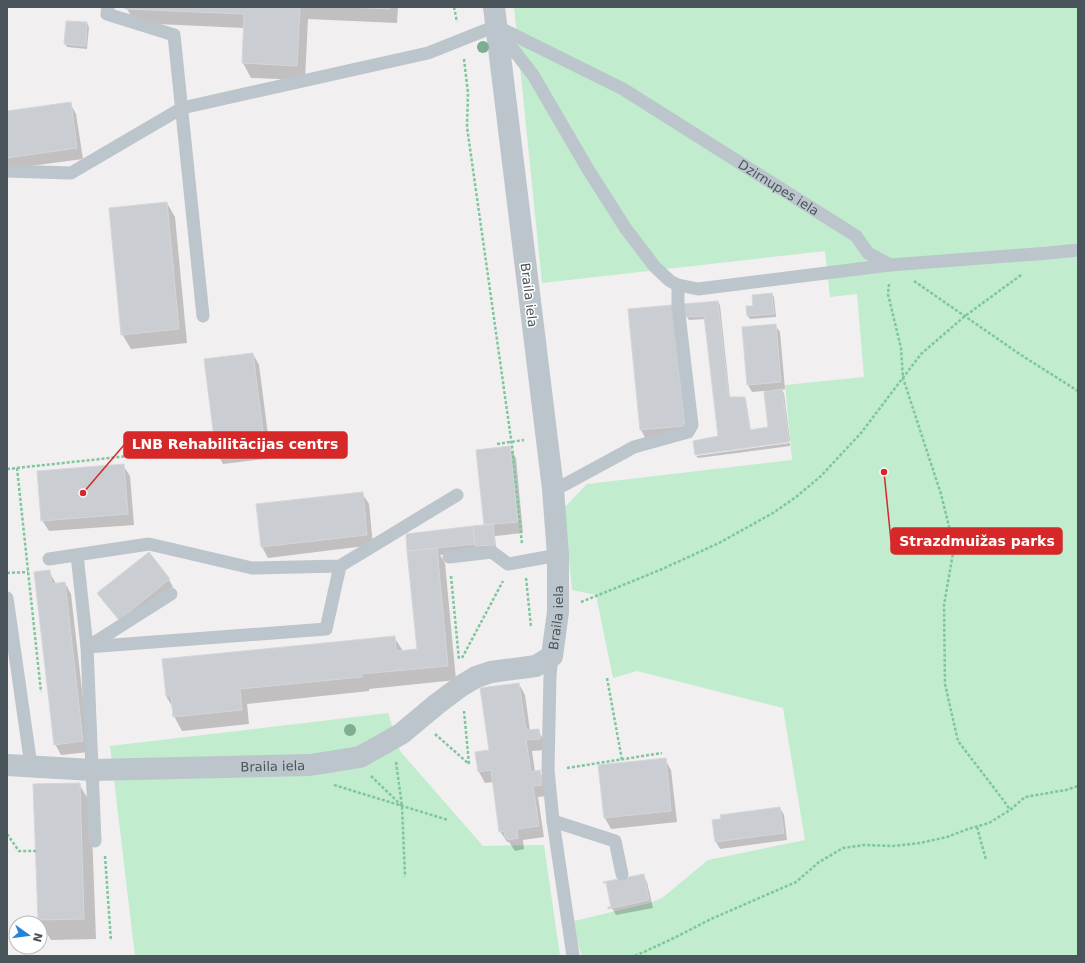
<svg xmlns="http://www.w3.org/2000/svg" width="1085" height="963" viewBox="0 0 1085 963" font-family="'DejaVu Sans',sans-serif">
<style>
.green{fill:#c1ecce}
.shadow{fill:#0003}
.building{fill:#cacdd2;stroke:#d4d6da}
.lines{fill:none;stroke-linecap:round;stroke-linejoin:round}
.path{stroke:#7cc79b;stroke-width:2.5;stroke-dasharray:3 2;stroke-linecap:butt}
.service{stroke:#bcc5cb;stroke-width:13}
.minor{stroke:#bcc5cb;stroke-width:22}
.tree{fill:#7dae91}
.labels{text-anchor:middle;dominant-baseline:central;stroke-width:3;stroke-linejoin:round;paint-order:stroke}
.street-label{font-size:13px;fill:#49545b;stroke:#fff}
.leader{fill:none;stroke:#d62828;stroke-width:1.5}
.callout-dot{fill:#d62828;stroke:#fff;stroke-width:1.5}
.callout{fill:#d62828;stroke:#d62828;stroke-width:1.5}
.callout-label{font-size:14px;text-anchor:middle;font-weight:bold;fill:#fff}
</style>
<rect width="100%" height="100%" fill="#f2eff0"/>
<path class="green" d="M514,7H1078V956H582L577,942L574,921L650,903L662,898L708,860L805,840L783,708L637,671L613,678L596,595L572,590L564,508L587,484L792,460L785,385L864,377L857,294L830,297L825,251L542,283Z
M388,713L400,751L483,846L544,845L560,956H135L110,746Z"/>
<path class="shadow" d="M126,7H398L397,23L308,19L305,80L251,78L243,63L244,28L135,23Z
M87,23L89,27L87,49L67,47L65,44Z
M70,103L76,114L83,159L7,169V112Z
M167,203L175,217L187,343L131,349L122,334Z
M772,294L774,297L776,317L750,319L748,316L747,307L755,306Z
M718,302L720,305L730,398H744L746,401L751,431L769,428L765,391L752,392L748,385L743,328L775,325L780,332L785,389L782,390L784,393L790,441L696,454L719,436L706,319L689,320L687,317Z
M629,310L678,317L690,437L647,441L641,430Z
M253,354L259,365L271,458L223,464L217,453L205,360Z
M790,443V446L698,458L696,456Z
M509,447L516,458L523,533L495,536L496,548L440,555L445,563L456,680L369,689V691L247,704L249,724L182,731L174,716L173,708L166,696L394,637L403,651L418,650L408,551L485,526Z
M123,465L130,476L134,525L49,531L42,520Z
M362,493L369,504L373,545L268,558L262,547Z
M49,571L56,584L65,583L71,594L89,752L61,755L55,744Z
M169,580L173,587L124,626L103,601L99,593Z
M519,684L525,695L530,731L538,730L544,741L545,750L532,751L535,772H540L546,783L548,796L538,797L544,837L523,840L524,849L515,851L509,842H507L500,831L494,782L485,783L479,772L476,753L490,751Z
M665,759L671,770L677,822L611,829L605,818Z
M79,784L91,804L96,939L51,940L39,920Z
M780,808L784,815L787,840L720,849L716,842L713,821Z
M643,875L647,882L653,908L616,915L612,908Z"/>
<path class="building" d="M125,7H300L297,66L242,63L244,14L125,9Z
M344,7H390V9Z
M66,21L87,22L86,46L64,44Z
M71,102L77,148L7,158V111Z
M167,202L179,329L121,335L109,208Z
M772,293L774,314L747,316L746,306H753L752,295Z
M718,301L729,397H745L750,430L768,427L764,392L782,389L789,442L695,455L693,441L718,436L704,316L686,317L683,304Z
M672,305L685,426L640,430L628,309Z
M776,324L781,382L747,385L742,327Z
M253,353L265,447L216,453L204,359Z
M510,446L518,522L484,525L476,450Z
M124,464L128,514L41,521L37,471Z
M363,492L367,535L261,547L256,504Z
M493,524L495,545L475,546L473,526Z
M473,526L475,544L407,551L406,534Z
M437,548L448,666L362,674V677L240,689L242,710L173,717L171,696H166L162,659L395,636L396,651L417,649L407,551Z
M149,552L170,579L119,620L97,593Z
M50,570L52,584L65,582L83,741L54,745L34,572Z
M519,683L526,730L539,729L540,739L526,740L531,772L540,770L542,785L533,786L539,826L517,829L518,838L508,840L505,837L504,831L499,832L491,770L478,772L475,752L489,750L480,688Z
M666,758L671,811L604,818L598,765Z
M80,783L84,919L38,920L33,784Z
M780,807L784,833L715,842L712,820L721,819L720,815Z
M644,874L649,900L608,909V907H611L606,883H603V882Z"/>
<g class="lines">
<path class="path" d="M454,7L457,22
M464,59L468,93L467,127L512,446L522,544
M914,281L1021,355L1078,391
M889,284L888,294L901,348L903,378L941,494L954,547L944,605L945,684L958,741L1004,801L1010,810
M497,444L524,440
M17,468L41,692
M7,469L147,454
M7,573L28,572
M451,576L459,660
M526,578L531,627
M581,602L660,570L719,543L773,513L796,497L821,476L861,433L921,354L965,316L1021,275
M462,658L503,581
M607,678L622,760
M464,711L469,764
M435,734L469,764
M396,762L402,806L405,877
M567,768L662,753
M371,776L402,806
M334,785L448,820
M977,827L986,860
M7,834L19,851H36
M105,856L111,941
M635,956L674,938L711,919L796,882L819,862L843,848L864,845L893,846L920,843L947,837L968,829L989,823L1010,810L1025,797L1066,790L1078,786"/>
<g class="service">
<path d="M108,7L107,14L174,35L203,316"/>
<path id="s1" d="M496,26L623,89L856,236L868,253L890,265L1049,253L1078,250"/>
<path d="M499,31L533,75L589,171L626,229L655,267L670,281L678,285L698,289L890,265"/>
<path d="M7,171L71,173L182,108L428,53L496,26"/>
<path d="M553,489L564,485L634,447L688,432L692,425L678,306V285"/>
<path d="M77,555L87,647L95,841"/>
<path d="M449,557L492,552L508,564L558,555"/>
<path d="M49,559L149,544L252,568L340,566L457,495"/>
<path d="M7,598L31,766"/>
<path d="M89,646L171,594"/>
<path d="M87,647L326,629L340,566"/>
<path d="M552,656L550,676L548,770L553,821L573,956"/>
<path d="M553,821L615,841L622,874"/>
</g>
<path class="minor" id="s2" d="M7,765L92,770L310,765L360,757L401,734L437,704L461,686L476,677L491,672L536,666L552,656L558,612V555L553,489L494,7"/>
</g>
<g class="tree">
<circle cx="483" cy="47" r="6"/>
<circle cx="350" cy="730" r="6"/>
</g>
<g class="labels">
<g class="street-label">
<text stroke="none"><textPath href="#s1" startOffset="326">Dzirnupes iela</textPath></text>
<text transform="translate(529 295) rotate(83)">Braila iela</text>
<text stroke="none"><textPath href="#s2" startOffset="614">Braila iela</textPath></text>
<text stroke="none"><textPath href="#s2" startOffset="266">Braila iela</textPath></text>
</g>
</g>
<path class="leader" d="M83 493L124 445M884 472L891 541"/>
<g class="callout-dot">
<circle cx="83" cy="493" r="4"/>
<circle cx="884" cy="472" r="4"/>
</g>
<g class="callout">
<rect x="124" y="432" width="223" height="26" rx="4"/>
<rect x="891" y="528" width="171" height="26" rx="4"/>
</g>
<g class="callout-label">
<text x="235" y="449">LNB Rehabilitācijas centrs</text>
<text x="977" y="546">Strazdmuižas parks</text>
</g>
<rect width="1085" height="963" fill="none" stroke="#49545b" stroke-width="16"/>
<g transform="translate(28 935) rotate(104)"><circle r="19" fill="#ffffff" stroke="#b6bbbd"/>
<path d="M0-3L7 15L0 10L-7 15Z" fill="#2682d5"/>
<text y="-6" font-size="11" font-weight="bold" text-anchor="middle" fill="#49545b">N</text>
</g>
</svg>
